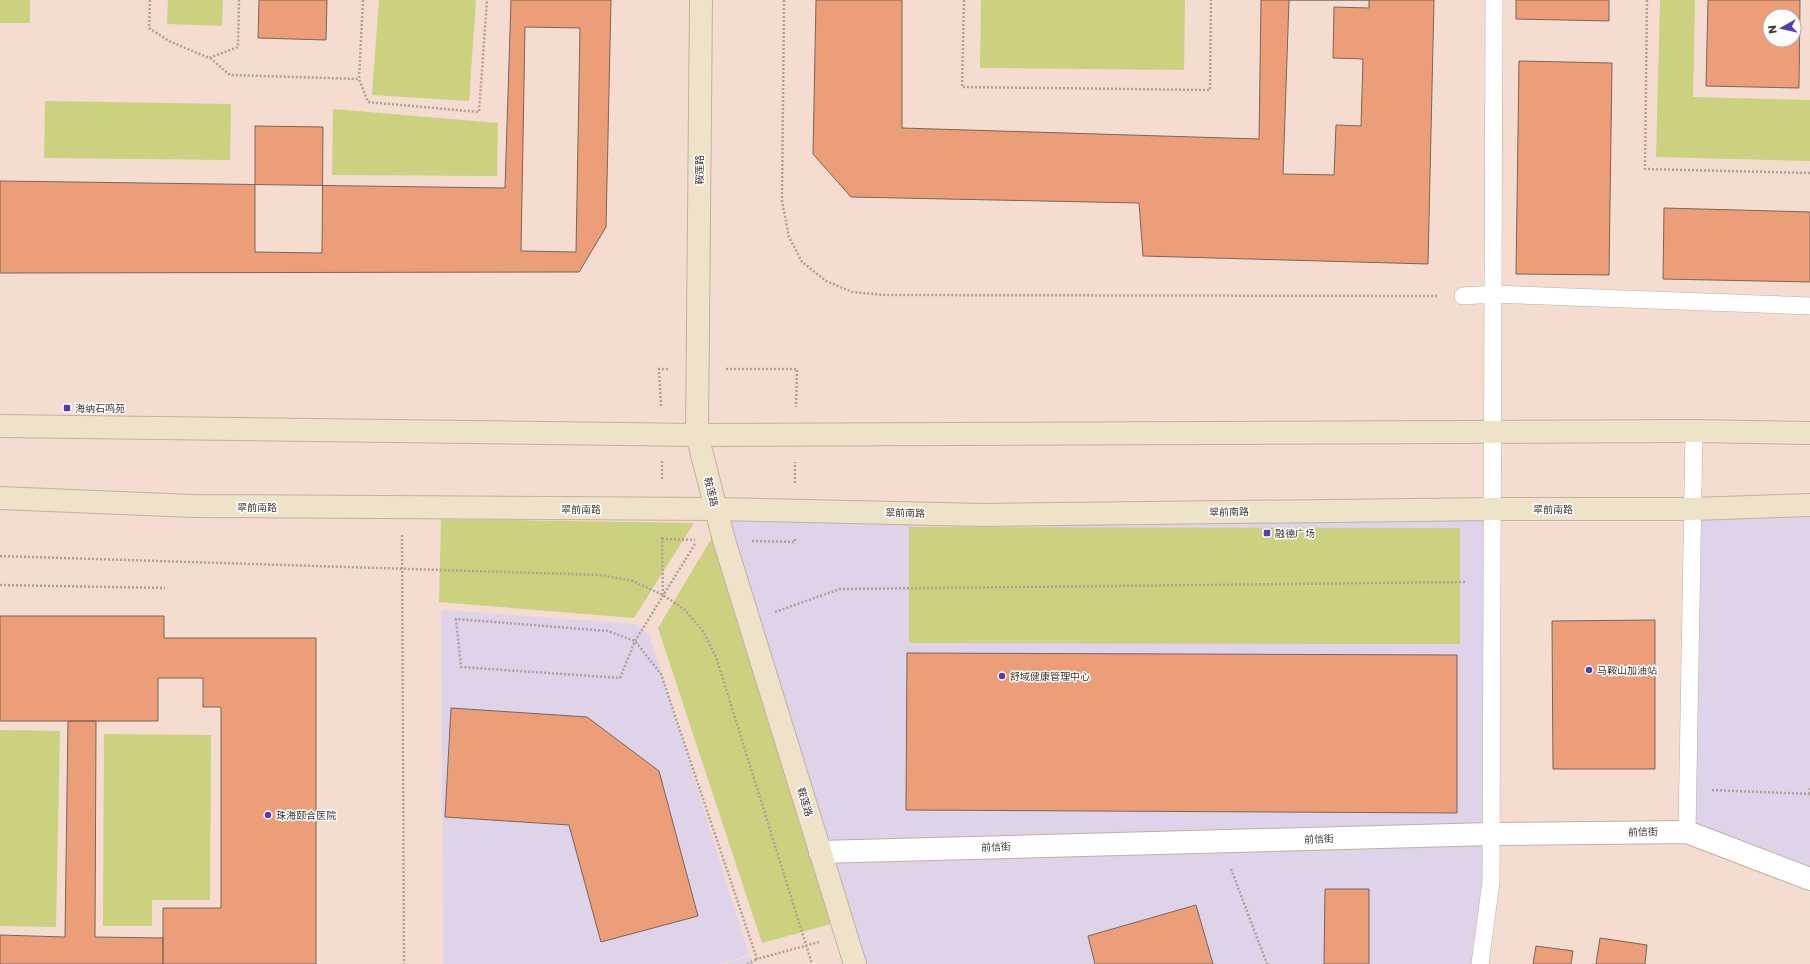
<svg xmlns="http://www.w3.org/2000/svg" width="1810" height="964" viewBox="0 0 1810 964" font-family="Poppins,'Noto Sans SC',sans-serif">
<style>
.commercial{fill:#ded3e8}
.green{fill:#ccd180}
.building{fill:#ec9e78;stroke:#7a655c;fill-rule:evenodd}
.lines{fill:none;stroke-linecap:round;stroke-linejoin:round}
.lane-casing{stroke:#c5aea3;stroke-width:18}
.street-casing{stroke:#c5aea3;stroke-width:24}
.secondary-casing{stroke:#c5aea3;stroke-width:24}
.path{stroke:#b2a097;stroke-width:2.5;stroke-dasharray:2 2;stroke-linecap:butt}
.lane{stroke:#fff;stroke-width:17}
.street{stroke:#fff;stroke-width:22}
.secondary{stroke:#eee2c9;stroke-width:22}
.poi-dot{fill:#573bb3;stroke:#fff;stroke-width:1.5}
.labels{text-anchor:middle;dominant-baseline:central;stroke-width:3;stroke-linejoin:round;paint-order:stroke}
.street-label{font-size:10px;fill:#3f3632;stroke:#fff}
.poi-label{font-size:10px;fill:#3f3632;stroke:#fff;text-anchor:start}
</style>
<rect width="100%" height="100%" fill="#f4dcd1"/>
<path class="commercial" d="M1810,509V873L1690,828L1696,512Z
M718,512L1490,513L1489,831L823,850Z
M441,610L635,624L649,634L749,955L718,964H443Z
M1488,838L1477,964H856L824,854Z
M751,956L753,964H724Z"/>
<path class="green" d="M0,0H30V23H0Z
M168,0H223L222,26L167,24Z
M379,0H476L469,101L372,95Z
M981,0H1185L1184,70L980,68Z
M1660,0H1695L1693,97L1810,100V161L1656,157Z
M45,101L231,104L230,160L44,158Z
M333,109L498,123L497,176L332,175Z
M441,519L694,523L634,618L439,602Z
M909,527L1460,528V644L909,643Z
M713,536L831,924L762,943L658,628Z
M0,730L60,731L56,927L0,926Z
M104,734L211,735L210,900H152V926H103Z"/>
<path class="building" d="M259,0H327L326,40L258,38Z
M511,0H611L606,227L579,272L0,273V181L505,188Z
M816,0H902V128L1259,139L1261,0H1434L1428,264L1143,256L1139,203L851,197L813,154Z
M1289,0H1369V8L1334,7L1333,58L1363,59L1361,126L1336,125L1334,175L1283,174Z
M1516,0H1609V21L1516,19Z
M1708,0H1800L1799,88L1706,86ZM1770,16H1794V40H1770Z
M525,27L580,28L576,252L521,251Z
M1519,61L1612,63L1609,275L1516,274Z
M255,126L323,127L322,253L255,252Z
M1664,208L1810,212V282L1663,279Z
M0,616H164V638H316V964H163V908H221V707H203V678H158V721H0Z
M1655,620V769H1553L1552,621Z
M907,653L1457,655V813L906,810Z
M451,708L587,717L659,771L698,916L601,942L569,825L445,817Z
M68,721H96L95,937L163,938V964H0V935L65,937Z
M1325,889H1369V964H1324Z
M1196,905L1213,964H1095L1088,936Z
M1600,938L1647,945L1645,964H1596Z
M1536,946L1573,951L1571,964H1533Z"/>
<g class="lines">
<g class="lane-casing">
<path id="lane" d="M1463,296L1493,294L1810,306
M1687,832L1694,431
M1480,964L1491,882L1494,0"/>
</g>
<g class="street-casing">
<path id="street" d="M820,852L1491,834L1687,832L1810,879"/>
</g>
<g class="secondary-casing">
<path id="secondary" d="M701,0L697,435L724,540L855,964
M0,426L697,435L1694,431L1810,433
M0,498L193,506L715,509L984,515L1493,509H1693L1810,505"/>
</g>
<path class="path" d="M150,0L149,28L169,41L209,58L238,47L239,0
M363,0L359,79L368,102L479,112L487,0
M784,0L782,201L789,237L802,262L826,281L852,292L885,295L1439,296
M964,0L962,87L1210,90L1211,0
M1647,0L1645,169L1810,173
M210,58L230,75L359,79
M726,369H797L796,407
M661,406L659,369H669
M662,461V480
M795,483V462
M402,535L404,964
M662,537L663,594
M662,539L695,540
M752,541L795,542V538
M695,544L635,641L620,678L461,667L456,619L608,631L635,641L661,674L757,959L819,942
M0,556L600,575L633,581L663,595L684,609L703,631L716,657L812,964
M0,585L165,588
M775,612L840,589L1466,582
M1712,790L1810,794
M1810,794V787
M1231,869L1267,964
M747,964L757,959"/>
<use href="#lane" class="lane"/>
<use href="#street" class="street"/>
<use href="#secondary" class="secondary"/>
</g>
<g class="poi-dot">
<rect x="63" y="404" width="8" height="8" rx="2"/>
<rect x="1263" y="529" width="8" height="8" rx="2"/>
<circle cx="1589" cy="670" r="4"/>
<circle cx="1002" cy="676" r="4"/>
<circle cx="268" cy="815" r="4"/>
</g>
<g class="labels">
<g class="street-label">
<text transform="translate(699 170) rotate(-90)">鞍莲路</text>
<text transform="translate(711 492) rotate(76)">鞍莲路</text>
<text x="257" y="507">翠前南路</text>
<text x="581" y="509">翠前南路</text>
<text x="1553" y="509">翠前南路</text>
<text transform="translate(1229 512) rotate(-1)">翠前南路</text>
<text transform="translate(905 513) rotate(1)">翠前南路</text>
<text transform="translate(805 802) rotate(73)">鞍莲路</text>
<text transform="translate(1643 832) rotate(-1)">前信街</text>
<text transform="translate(1319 839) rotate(-2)">前信街</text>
<text transform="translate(996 847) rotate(-2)">前信街</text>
</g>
<g class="poi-label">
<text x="75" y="408">海纳石鸣苑</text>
<text x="1275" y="533">融德广场</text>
<text x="1597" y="670">马鞍山加油站</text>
<text x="1010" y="676">舒域健康管理中心</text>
<text x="276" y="815">珠海颐合医院</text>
</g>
</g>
<g transform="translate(1782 28) rotate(262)"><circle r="19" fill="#ffffff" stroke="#b2afad"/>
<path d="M0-3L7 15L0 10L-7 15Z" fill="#573bb3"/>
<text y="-6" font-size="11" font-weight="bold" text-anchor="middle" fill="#3f3632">N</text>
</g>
</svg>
